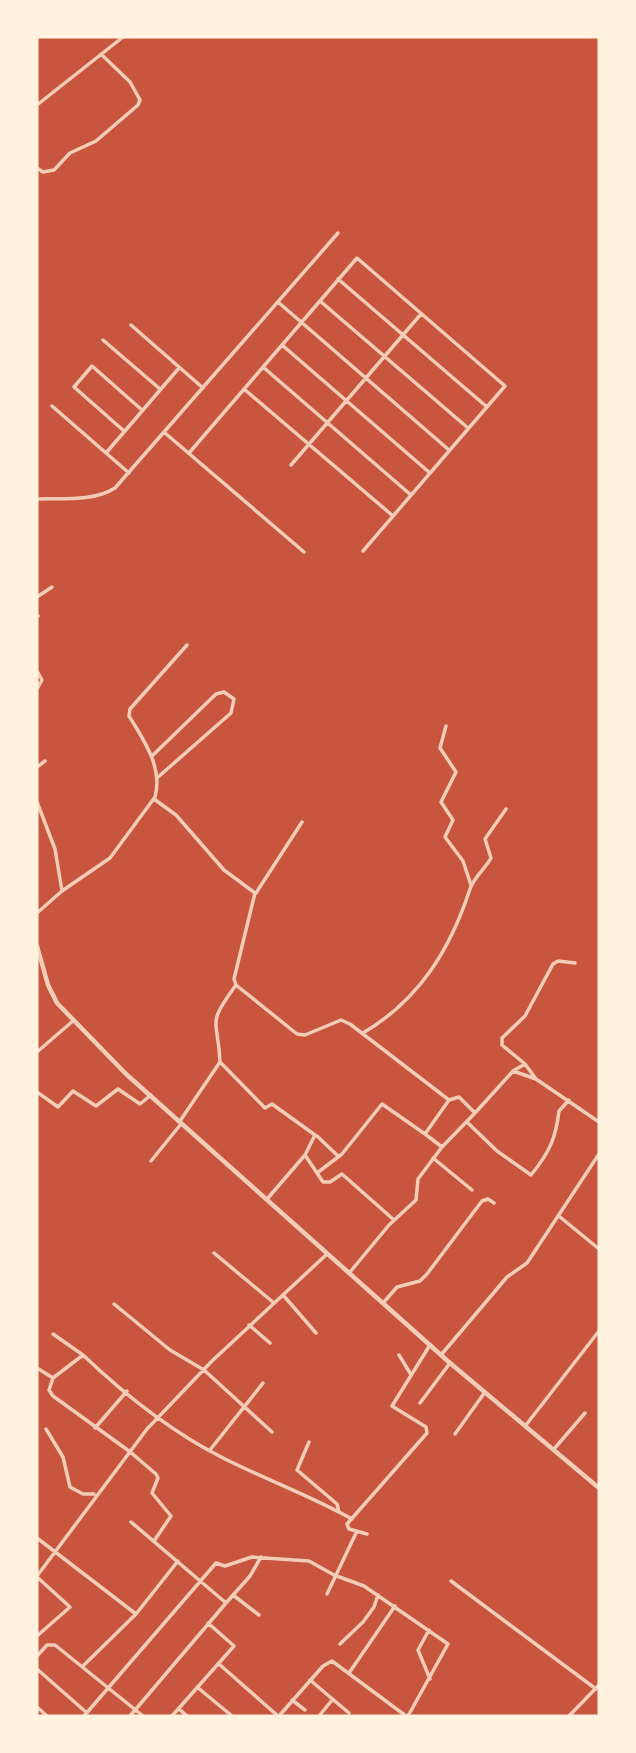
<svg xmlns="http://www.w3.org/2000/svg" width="636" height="1753" viewBox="0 0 636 1753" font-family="Arial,sans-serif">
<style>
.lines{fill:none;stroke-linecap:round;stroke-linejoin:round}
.minor{stroke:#f1ccb7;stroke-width:3.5}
.tertiary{stroke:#f1ccb7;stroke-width:4.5}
</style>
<rect width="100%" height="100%" fill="#c8553d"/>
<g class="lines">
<path class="minor" d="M37,105L123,37
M37,168L43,172L54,170L70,153L96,141L138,105L140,100L130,82L101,54
M338,279L487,407
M320,301L468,428
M278,302L449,450
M131,325L203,388
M103,340L160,389
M282,345L430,473
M263,367L411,495
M244,389L393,516
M52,406L129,473
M124,431L74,387L92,366L142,410
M165,433L304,552
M106,453L179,368
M189,453L357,258L505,386L363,551
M291,465L421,314
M37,499C62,498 93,502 115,488L338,233
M37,597L52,587
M37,615L38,616
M37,671L42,680L37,689
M446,726L440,748L456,772L441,802L453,820L445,837L463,861L471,885
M152,756L216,694L224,692L234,699L231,713L157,778
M37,767L45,761
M154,799L176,815L224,870L255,893L234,979L236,985L297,1034L305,1035L341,1020L350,1024L449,1100L459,1097L475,1113L513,1071L525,1064L502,1045V1038L525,1016L553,964L558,961L575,963
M37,802L55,849L62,891L37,913
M62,891L110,858L155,797C163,768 144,740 129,716L130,709L187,645
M256,893L302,822
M363,1033C419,1000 450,950 470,889C474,877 485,869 491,858L485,839L506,809
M37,1052L74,1020
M220,1062L265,1108L272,1104L315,1135L305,1155L268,1198
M525,1064L536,1079L599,1122
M513,1071L536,1079
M37,1092L58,1107L73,1091L96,1106L118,1089L140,1104L151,1095
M180,1121L220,1062C218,1017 206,1026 236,985
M468,1123L497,1151L531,1175C549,1153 556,1138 559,1111L569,1100
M425,1134L442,1147L475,1113
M317,1136L338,1156
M305,1155L323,1182H330L342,1174L394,1220
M433,1158L472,1190
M151,1161L181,1124
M317,1173L342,1154L382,1104L425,1134L449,1100
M560,1217L599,1249
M214,1253L274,1303
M350,1272L389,1225L416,1200L418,1179L442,1147
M283,1295L316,1333
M384,1302L397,1287L420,1281L427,1274L482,1201L488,1199L494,1203
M114,1304L170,1350L204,1370L272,1432
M249,1325L270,1343
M53,1334L83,1355
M399,1355L410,1373
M441,1355L507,1277L527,1263L599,1154
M37,1368L53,1378L83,1355C126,1396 173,1433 225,1459C267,1480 311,1496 352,1519
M53,1378L49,1390L53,1396L129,1451L156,1474L158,1478L152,1493L171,1516L154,1541
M420,1403L450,1363
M526,1425L599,1331
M95,1428L127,1391
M46,1429L63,1457L70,1487L83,1494H94
M455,1434L485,1392
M309,1442L297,1470L337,1504L339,1512
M554,1449L585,1413
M210,1450L263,1383
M367,1534L349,1529L347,1524L427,1433L426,1427L392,1406L430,1345
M37,1538L136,1614
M37,1576L147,1429L212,1361L327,1254
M37,1577L70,1607L37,1636
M451,1581L596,1689
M327,1594L357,1531
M233,1595L259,1615
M226,1603L250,1576L261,1557
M429,1630L418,1650L430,1679
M340,1644L363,1622L374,1607L378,1595
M37,1656L47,1645H55L143,1716
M219,1664L278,1716
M83,1666L136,1614L178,1561
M37,1669L87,1713
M349,1673L395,1606
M310,1680L349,1713
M197,1687L232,1716
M292,1700L305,1710
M37,1707L47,1716
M179,1709L187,1716
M84,1716L216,1563L225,1566L252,1557L309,1561L334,1575L364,1586L448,1644L408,1716
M130,1716L226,1603L131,1522
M172,1716L234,1646L208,1623
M279,1716L323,1666L332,1661L406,1716
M319,1716L333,1699
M569,1716L599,1685"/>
<path class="tertiary" d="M37,946L48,985L57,1003L126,1074L450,1363L599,1488"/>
</g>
<rect width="636" height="1753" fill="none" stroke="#fff3e0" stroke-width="77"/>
</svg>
